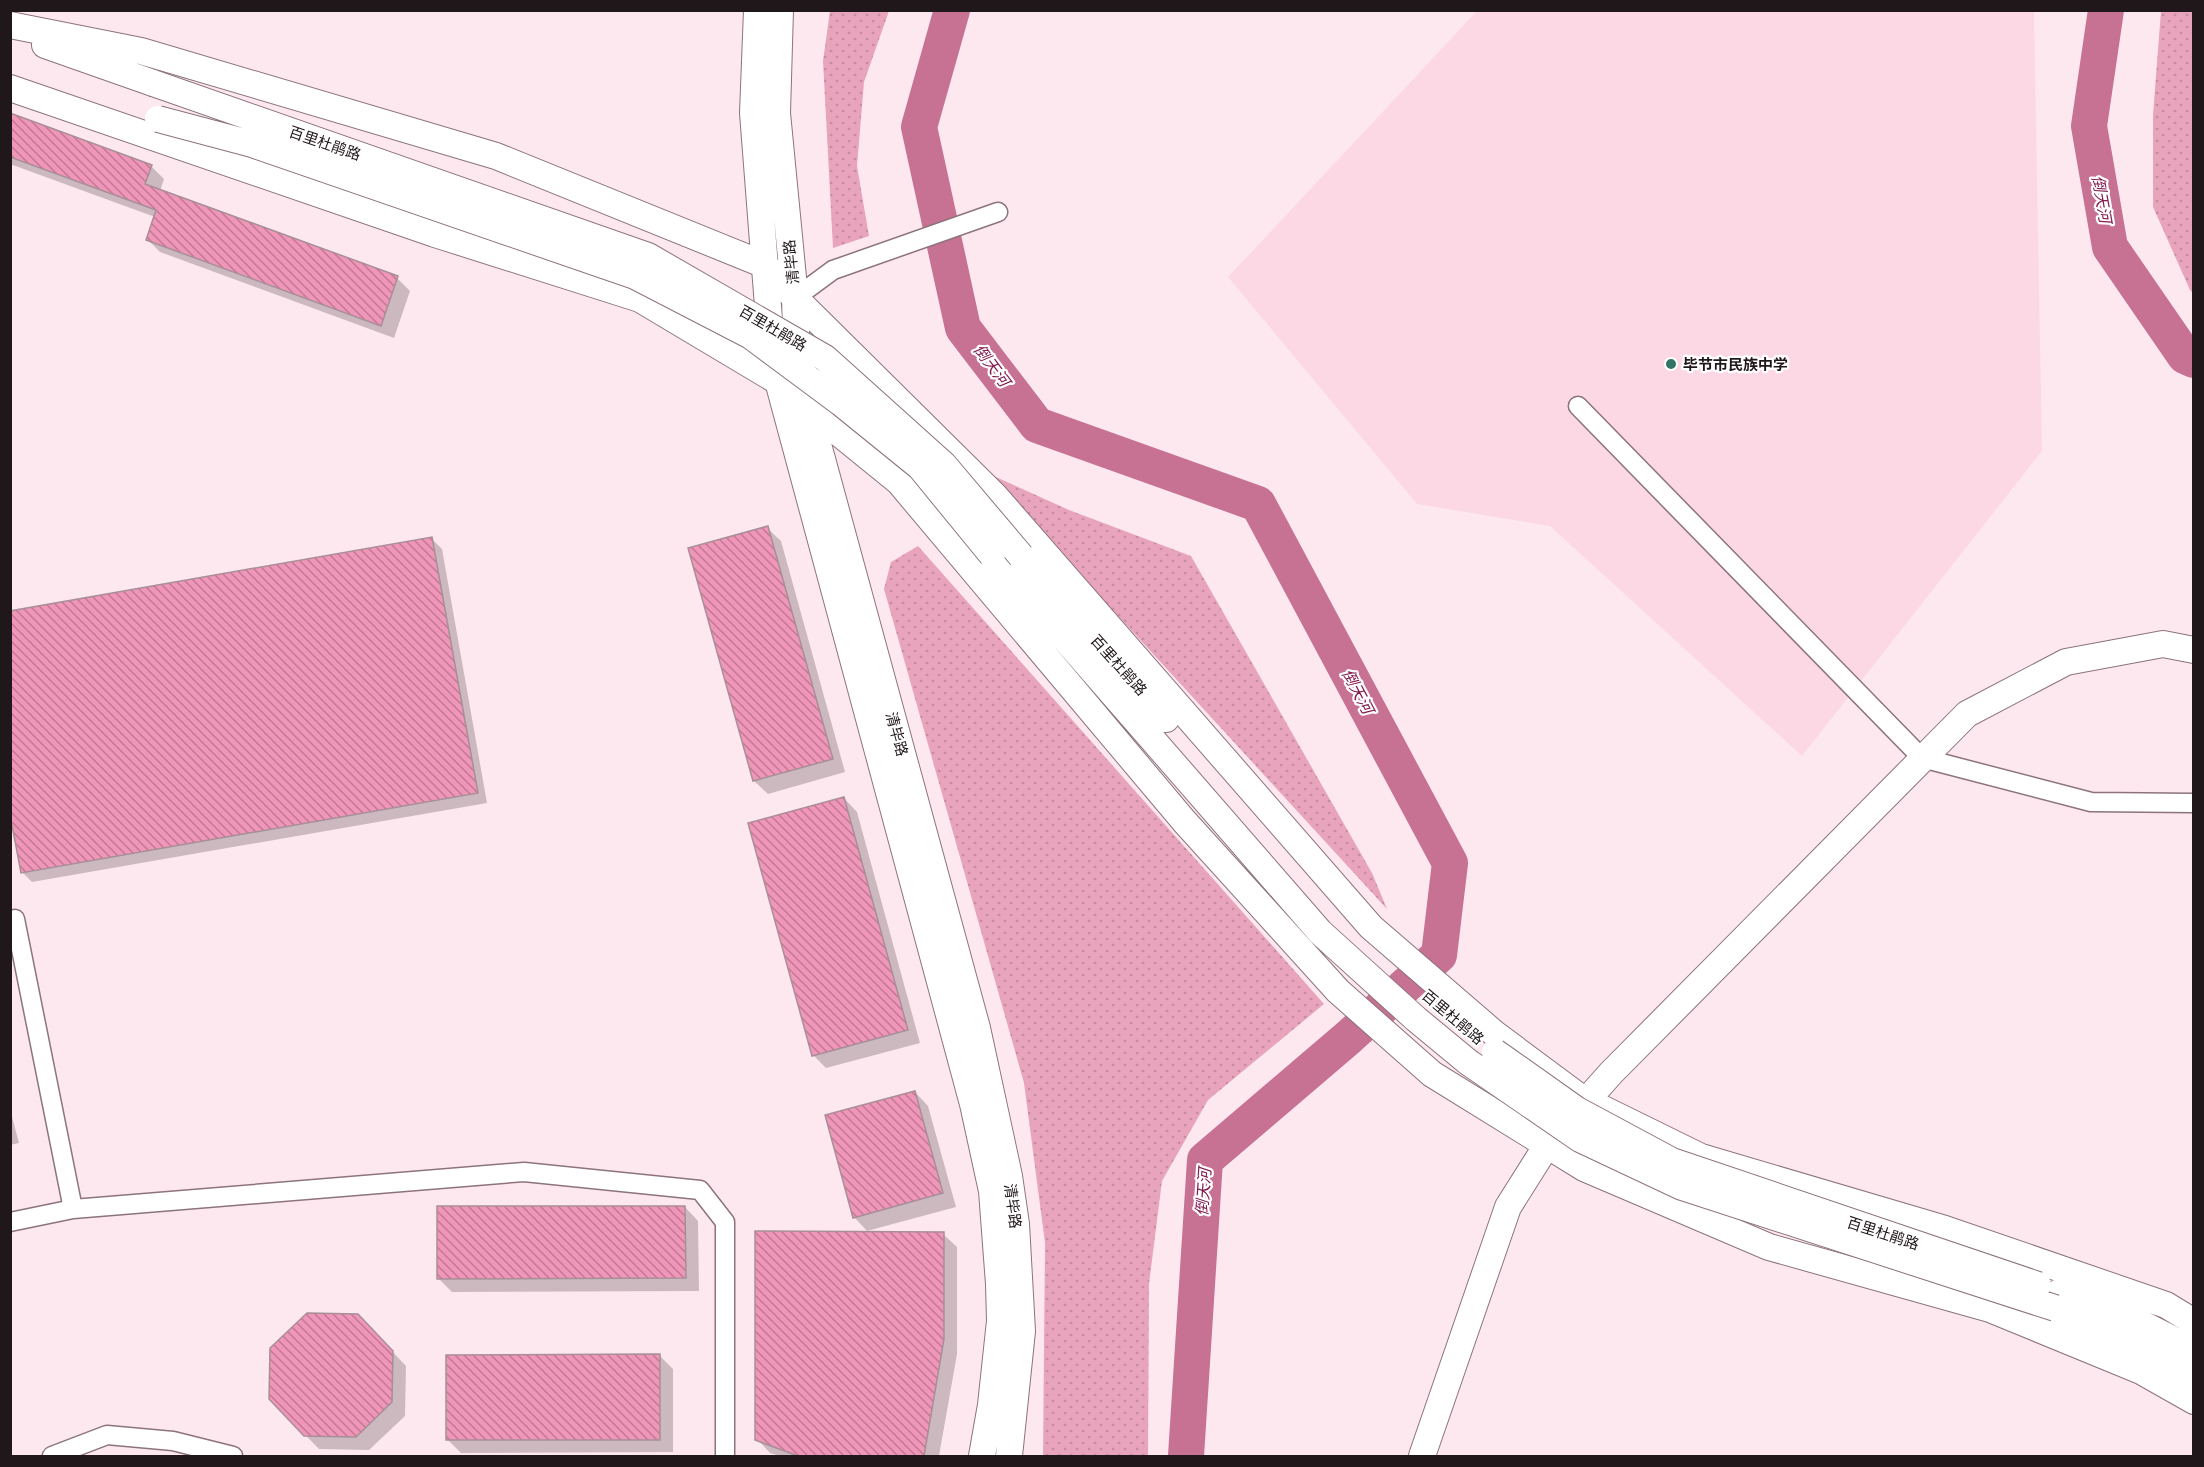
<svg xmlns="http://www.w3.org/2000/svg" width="2204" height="1467" viewBox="0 0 2204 1467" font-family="Manrope,'Noto Sans SC',sans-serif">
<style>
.built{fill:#fcd8e4}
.grass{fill:url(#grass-dots)}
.shadow{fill:#0003}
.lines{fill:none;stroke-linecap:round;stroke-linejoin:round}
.river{stroke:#c77193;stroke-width:36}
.building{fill:url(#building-back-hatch);stroke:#a88f97;stroke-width:1.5}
.street-casing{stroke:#8c737c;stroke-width:21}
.secondary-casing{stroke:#8c737c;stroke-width:28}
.street{stroke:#fff;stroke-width:18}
.secondary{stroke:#fff;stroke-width:26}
.secondary-bridge-casing{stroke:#8c737c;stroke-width:28;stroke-linecap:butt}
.secondary-bridge{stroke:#fff;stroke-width:26}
.poi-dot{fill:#327465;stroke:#fff;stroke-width:2}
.labels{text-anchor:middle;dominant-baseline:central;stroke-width:4.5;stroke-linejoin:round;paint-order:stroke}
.street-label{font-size:15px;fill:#20171a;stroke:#fff}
.poi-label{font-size:15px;font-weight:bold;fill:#20171a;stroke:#fff;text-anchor:start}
.water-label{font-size:16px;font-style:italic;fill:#821a4e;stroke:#fff}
</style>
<defs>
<pattern id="grass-dots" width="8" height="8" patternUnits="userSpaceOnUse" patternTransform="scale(1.5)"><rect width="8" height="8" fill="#e9a4bd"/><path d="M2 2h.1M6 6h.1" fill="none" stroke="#c88ca2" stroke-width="1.8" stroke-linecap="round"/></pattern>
<pattern id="building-back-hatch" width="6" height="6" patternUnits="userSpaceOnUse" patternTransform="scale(1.5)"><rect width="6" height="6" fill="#f096b8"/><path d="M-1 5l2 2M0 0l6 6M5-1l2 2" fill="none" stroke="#c27995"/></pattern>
</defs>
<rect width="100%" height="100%" fill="#fee8ef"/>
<path class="built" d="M1477,11H2034L2042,451L1802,756L1550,526L1417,504L1228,277Z"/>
<path class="grass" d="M830,11H889L864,82L857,166L869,236L833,248L823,61Z
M2161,11H2193V293L2190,290L2153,207V115Z
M987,473L1069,510L1191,556L1372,873L1387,909Z
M918,546L1324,1004L1208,1100L1162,1181L1149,1284L1148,1456H1043L1045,1243L1024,1083L884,589L891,562Z"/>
<path class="shadow" d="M10,115L151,166L164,179L160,191L397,278L410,291L394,338L160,252L147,239L155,217L10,164Z
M767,528L781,541L845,772L768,794L754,781Z
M432,539L442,549L487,803L32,882L22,872Z
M844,798L857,812L920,1043L826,1068L813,1055Z
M915,1092L928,1106L956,1207L867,1231L854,1217Z
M10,1109L19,1143L10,1145Z
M685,1207L698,1221L699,1291L452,1292L438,1278Z
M943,1234L957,1247V1354L939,1456H780L770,1453L757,1439Z
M371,1329L406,1366L405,1416L369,1450L319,1449L270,1399Z
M659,1355L673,1369V1452L461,1453L448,1440Z"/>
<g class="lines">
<path class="river" d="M952,10L919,127L963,328L1037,425L1258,504L1450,863L1439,955L1349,1037L1205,1160L1186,1456
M2106,10L2089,126L2110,247L2185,356L2194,360"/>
</g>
<path class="building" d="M10,113L152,165L145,184L398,276L381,326L146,240L156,210L10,157Z
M768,526L833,759L753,781L688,548Z
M432,537L478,793L21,873L10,815V611Z
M844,797L908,1030L812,1056L748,823Z
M915,1091L943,1193L853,1218L825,1115Z
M437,1206H685L686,1278L437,1279Z
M755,1231L944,1232V1339L924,1456H798L755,1440Z
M307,1313L358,1314L393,1351L392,1402L356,1437L304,1436L269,1399L270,1348Z
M660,1354V1440H446V1355Z"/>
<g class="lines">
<g class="street-casing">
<path id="street" d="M795,298L833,270L998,212
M1578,406L1922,758L2091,802L2194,803
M15,919L73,1209
M10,1222L73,1209L524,1172L700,1190L725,1222V1456
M52,1456L107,1435L173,1441L233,1456"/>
</g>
<g class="secondary-casing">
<path id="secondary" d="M757,10L753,113L771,345
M780,10L777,113L795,298L797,360
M10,25L141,51L496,156L765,265L795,298L995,496L1371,927L1495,1034L1581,1098L1701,1157L1945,1229L2166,1305L2194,1322
M45,45L153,83
M10,88L435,234L640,299L779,382L809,409L899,482L1184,821L1338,991L1432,1074L1584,1168L1769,1247L1990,1309L2141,1371L2194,1401
M778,381L973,1104L992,1191L999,1284L1000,1321L991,1405L982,1456
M807,404L977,1028L1009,1176L1016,1224L1022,1331L1009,1456
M992,555L1320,932L1416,1019L1468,1062
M1021,556L1166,719
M2059,1292L2117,1311L2194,1350
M2055,1308L2155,1353L2194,1380
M1422,1456L1508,1207L1547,1145L1611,1073L1967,714L2066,662L2163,644L2194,650"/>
</g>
<use href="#street" class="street"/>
<use href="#secondary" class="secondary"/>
<g class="secondary-bridge-casing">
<path id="secondary-bridge" d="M153,83L648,256L825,358L944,465L1021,556
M158,119L252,144L635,276L751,336L841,403L920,467L992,555
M1495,1052L1577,1110L1672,1161L2038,1285
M1468,1062L1580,1139L1682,1187L2055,1308"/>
</g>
<use href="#secondary-bridge" class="secondary-bridge"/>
</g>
<circle class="poi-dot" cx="1671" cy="364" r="6"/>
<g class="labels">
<g class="street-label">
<text transform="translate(325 143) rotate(19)">百里杜鹃路</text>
<text transform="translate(791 262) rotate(-96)">清毕路</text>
<text transform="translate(773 328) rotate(30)">百里杜鹃路</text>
<text transform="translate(1119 665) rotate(48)">百里杜鹃路</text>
<text transform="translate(897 734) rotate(75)">清毕路</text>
<text transform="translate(1453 1017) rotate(40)">百里杜鹃路</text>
<text transform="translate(1013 1206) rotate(82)">清毕路</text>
<text transform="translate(1883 1233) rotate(18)">百里杜鹃路</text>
</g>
<g class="poi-label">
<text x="1683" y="364">毕节市民族中学</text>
</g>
<g class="water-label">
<text transform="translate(2102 199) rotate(80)">倒天河</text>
<text transform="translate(992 365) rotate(53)">倒天河</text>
<text transform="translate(1358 691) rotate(62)">倒天河</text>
<text transform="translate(1203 1192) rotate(-86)">倒天河</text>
</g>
</g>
<rect width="2204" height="1467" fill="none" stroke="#20171a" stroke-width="24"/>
</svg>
